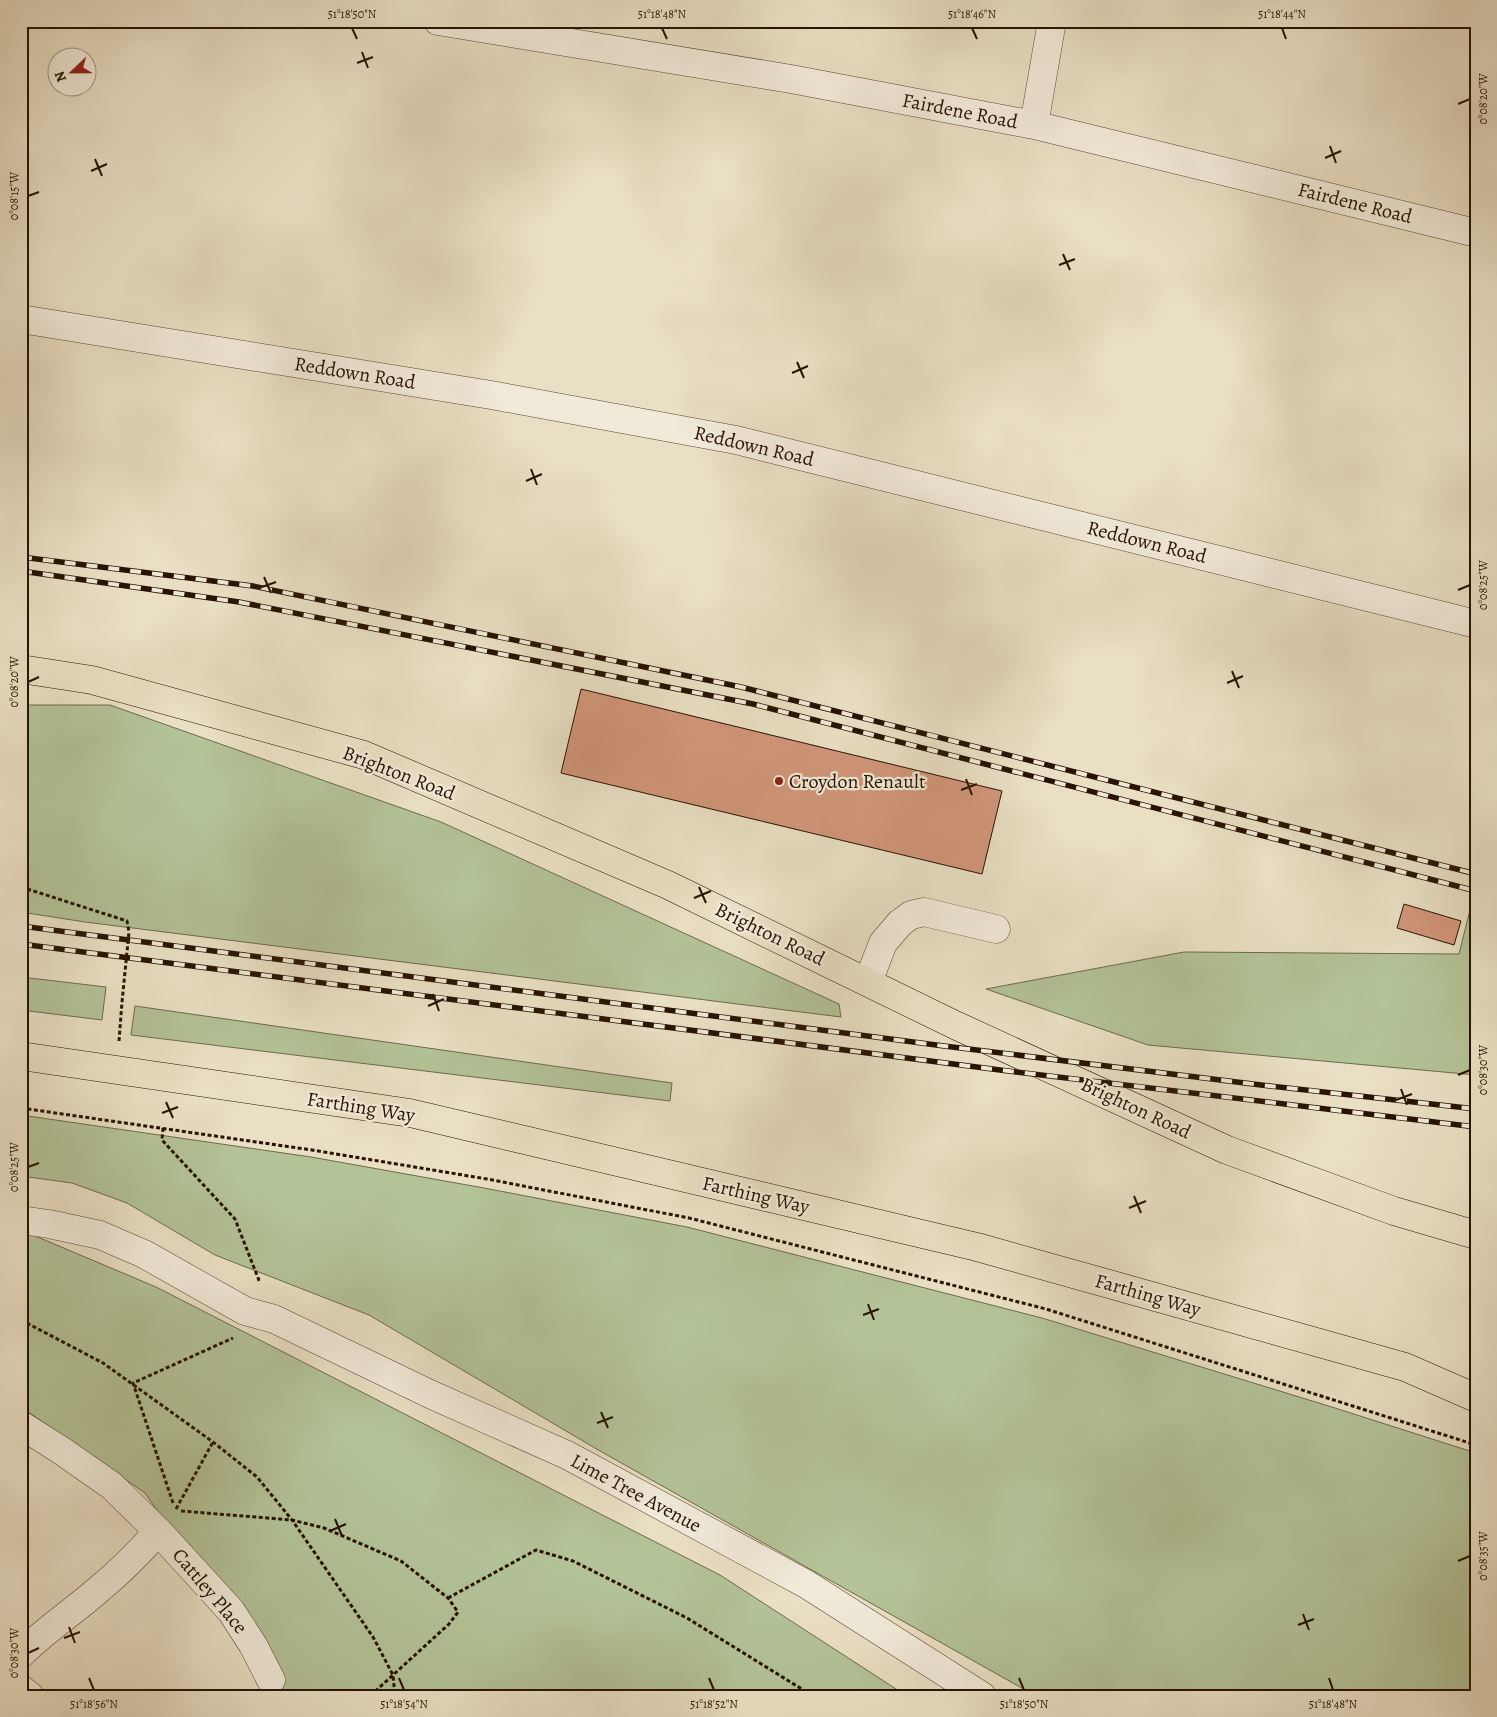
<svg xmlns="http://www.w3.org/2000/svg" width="1497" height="1717" viewBox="0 0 1497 1717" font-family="Alegreya,serif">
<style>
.green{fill:#b3c297;stroke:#6d6a4c}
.building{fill:#d2967a;stroke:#271300}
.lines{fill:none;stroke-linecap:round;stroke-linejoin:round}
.minor-casing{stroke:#584631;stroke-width:29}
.major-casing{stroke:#271300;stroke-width:29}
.highway-casing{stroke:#271300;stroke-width:29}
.path{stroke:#271300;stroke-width:3;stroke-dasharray:4 2.5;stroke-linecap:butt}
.minor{stroke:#f1ead9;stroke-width:28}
.major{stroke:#e9dfc4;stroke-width:28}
.highway{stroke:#e9dfc4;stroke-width:28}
.rail-casing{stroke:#271300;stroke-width:5.5}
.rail{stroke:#f1ead9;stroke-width:4;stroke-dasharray:11;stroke-linecap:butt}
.path-bridge{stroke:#271300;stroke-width:3;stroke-dasharray:4 2.5;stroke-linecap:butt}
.ticks{fill:none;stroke:#271300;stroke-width:2}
.poi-dot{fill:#8f2418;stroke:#f1ead9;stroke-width:2}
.labels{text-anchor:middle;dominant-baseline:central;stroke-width:4.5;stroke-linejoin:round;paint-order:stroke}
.street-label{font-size:20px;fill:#271300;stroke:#f1ead9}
.poi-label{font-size:20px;fill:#271300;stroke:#f1ead9;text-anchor:start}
.neatline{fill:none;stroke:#271300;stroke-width:2}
.ticks-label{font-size:12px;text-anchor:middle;fill:#271300}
</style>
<rect width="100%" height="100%" fill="#e9dfc4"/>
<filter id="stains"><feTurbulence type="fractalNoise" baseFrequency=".004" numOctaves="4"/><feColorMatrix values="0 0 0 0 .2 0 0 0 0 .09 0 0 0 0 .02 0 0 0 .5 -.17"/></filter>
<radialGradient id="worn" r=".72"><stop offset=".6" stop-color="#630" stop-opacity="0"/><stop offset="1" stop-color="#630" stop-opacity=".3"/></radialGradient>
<path class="green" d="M21,705H110L441,822L839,1004L841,1017L85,922L21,912Z
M1470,910L1476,912V1075L1148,1045L986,989L1184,952L1459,954Z
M21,977L106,987L102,1020L21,1010Z
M135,1006L672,1083L670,1101L131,1035Z
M21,1115L311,1157L484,1188L687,1227L1042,1318L1335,1408L1476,1453V1696H1036L600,1451L369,1315L215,1255L127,1203L72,1183L21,1176Z
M21,1230L156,1287L720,1575L907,1696H285L145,1493L21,1407Z"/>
<path class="building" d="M581,689L1002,791L982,874L561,773Z
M1404,904L1461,921L1454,945L1397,928Z"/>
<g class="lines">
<g class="minor-casing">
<path id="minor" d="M438,21L791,79L1034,125L1476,233
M1034,125L1052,21
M21,319L491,395L736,440L1476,624
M868,982L883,943L900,923L911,915L924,912L996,929
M21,1220L49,1224L100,1235L144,1254L245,1311L274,1319L432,1395L567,1455L806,1584L982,1696
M21,1425L62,1451L112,1486L158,1531L231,1611L253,1645L271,1680
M21,1654C45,1630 73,1612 98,1590C120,1572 140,1552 158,1531
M21,1689L30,1696"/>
</g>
<g class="major-casing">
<path id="major" d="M21,669L92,680L364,755L668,885L955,1025L1227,1150L1394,1211L1476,1235"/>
</g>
<g class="highway-casing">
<path id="highway" d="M21,1056L410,1113L977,1247L1405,1367L1476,1398"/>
</g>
<path class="path" d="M21,887L127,921L129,932
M119,1041L122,1002
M21,1108L312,1150L487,1179L689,1218L1046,1309L1476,1445
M163,1128L162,1140L235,1219L260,1283
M21,1320L103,1363L213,1442L257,1477L292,1520L373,1637L393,1675L395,1696
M173,1503L133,1383L233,1338
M176,1509L213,1442
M181,1511L292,1520L324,1528L401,1561L448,1598L458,1612L449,1624L370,1696
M448,1598L536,1550L573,1561L687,1618L813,1696"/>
<use href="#minor" class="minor"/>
<use href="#major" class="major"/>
<use href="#highway" class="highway"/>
<g class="rail-casing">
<path id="rail" d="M21,557L253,586L741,687L1476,874
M21,571L239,602L753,704L1476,891
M21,926L944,1046L1261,1085L1476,1109
M21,944L1000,1070L1476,1127"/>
</g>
<use href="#rail" class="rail"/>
<path class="path-bridge" d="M122,1002L129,932"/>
</g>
<path class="ticks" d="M352,28L357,39M662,28L667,39M972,28L977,39M1282,28L1286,39M362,52L368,68M357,63L373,57M1458,104L1470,99M1330,146L1336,163M1325,158L1341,151M95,159L102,176M91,171L107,164M28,196L39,192M1063,254L1070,270M1059,265L1075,259M797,362L804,378M792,373L808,366M531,469L537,485M526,481L542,474M264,577L271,593M259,588L276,582M1458,590L1470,585M1232,671L1239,688M28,682L39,677M1227,683L1243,676M966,779L972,795M961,790L977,784M699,887L706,903M694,898L711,891M433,994L439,1011M428,1006L444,999M1458,1075L1470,1070M1401,1089L1407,1105M1396,1100L1412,1094M166,1102L173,1118M162,1113L178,1107M28,1167L39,1163M1134,1196L1141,1213M1129,1208L1146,1201M868,1304L874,1320M863,1315L879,1309M601,1412L608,1428M597,1423L613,1417M335,1519L342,1536M330,1531L346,1524M1458,1561L1470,1556M1303,1614L1309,1630M1298,1625L1314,1619M69,1627L75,1643M64,1638L80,1632M28,1653L39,1648M89,1678L94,1690M399,1678L404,1690M709,1678L714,1690M1019,1678L1024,1690M1329,1678L1333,1690"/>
<circle class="poi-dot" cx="779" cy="781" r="5"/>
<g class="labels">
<g class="street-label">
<text transform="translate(960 111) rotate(11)">Fairdene Road</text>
<text transform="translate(1355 203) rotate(14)">Fairdene Road</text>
<text transform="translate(355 373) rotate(9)">Reddown Road</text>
<text transform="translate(754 446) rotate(13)">Reddown Road</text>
<text transform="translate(1147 542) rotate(14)">Reddown Road</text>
<text transform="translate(399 773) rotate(21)">Brighton Road</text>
<text transform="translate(770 934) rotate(26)">Brighton Road</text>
<text transform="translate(361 1107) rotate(9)">Farthing Way</text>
<text transform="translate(1136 1108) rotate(25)">Brighton Road</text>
<text transform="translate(756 1195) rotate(13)">Farthing Way</text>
<text transform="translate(1148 1295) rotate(16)">Farthing Way</text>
<text transform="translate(636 1493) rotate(28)">Lime Tree Avenue</text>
<text transform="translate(210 1591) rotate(50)">Cattley Place</text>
</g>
<g class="poi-label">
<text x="789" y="781">Croydon Renault</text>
</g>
</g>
<rect width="1497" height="1717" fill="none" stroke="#e9dfc4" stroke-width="55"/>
<g transform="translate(72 72) rotate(248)"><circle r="24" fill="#f1ead9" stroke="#a09482"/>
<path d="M0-4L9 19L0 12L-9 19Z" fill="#8f2418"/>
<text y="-8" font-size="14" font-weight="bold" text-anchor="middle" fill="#271300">N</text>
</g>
<rect x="28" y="28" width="1442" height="1662" class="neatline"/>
<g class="ticks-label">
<text x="352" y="18">51°18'50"N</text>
<text x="662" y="18">51°18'48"N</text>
<text x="972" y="18">51°18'46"N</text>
<text x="1282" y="18">51°18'44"N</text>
<text transform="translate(1483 99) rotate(-90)" y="4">0°08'20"W</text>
<text transform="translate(14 196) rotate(-90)" y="4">0°08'15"W</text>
<text transform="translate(1483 585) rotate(-90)" y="4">0°08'25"W</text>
<text transform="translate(14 682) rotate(-90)" y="4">0°08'20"W</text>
<text transform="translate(1483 1070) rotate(-90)" y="4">0°08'30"W</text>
<text transform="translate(14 1167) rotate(-90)" y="4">0°08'25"W</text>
<text transform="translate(1483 1556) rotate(-90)" y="4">0°08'35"W</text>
<text transform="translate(14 1653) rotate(-90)" y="4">0°08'30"W</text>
<text x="94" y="1708">51°18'56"N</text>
<text x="404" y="1708">51°18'54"N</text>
<text x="714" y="1708">51°18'52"N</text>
<text x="1024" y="1708">51°18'50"N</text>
<text x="1333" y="1708">51°18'48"N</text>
</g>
<rect width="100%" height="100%" filter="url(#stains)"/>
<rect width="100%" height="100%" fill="url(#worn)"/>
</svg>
